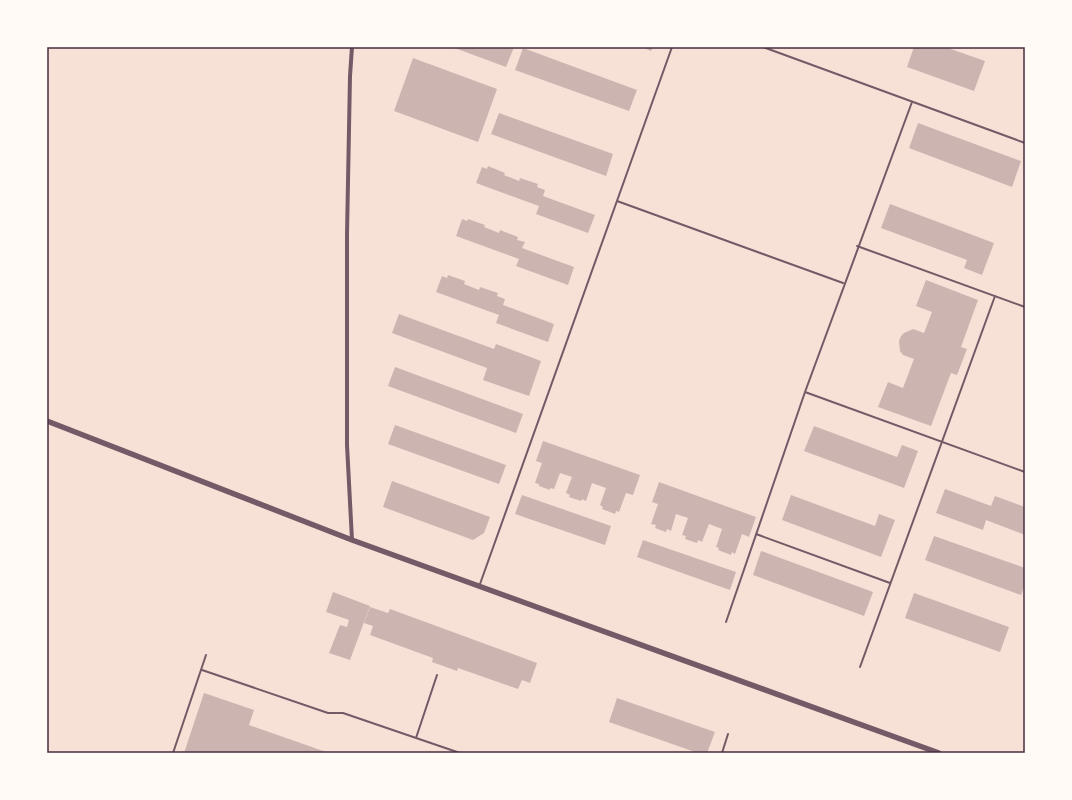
<svg xmlns="http://www.w3.org/2000/svg" width="1072" height="800" viewBox="0 0 1072 800" font-family="Figtree,sans-serif">
<style>
.building{fill:#ccb4b1}
.lines{fill:none;stroke-linecap:round;stroke-linejoin:round}
.service{stroke:#755966;stroke-width:2}
.minor{stroke:#755966;stroke-width:4}
.tertiary{stroke:#755966;stroke-width:5.5}
.neatline{fill:none;stroke:#4a2c40;stroke-width:1.5}
</style>
<rect width="100%" height="100%" fill="#f7e1d7"/>
<path class="building" d="M452,47H514L506,67Z
M642,47H653L651,51Z
M914,47H945L985,61L974,91L907,67Z
M523,48L637,90L629,111L515,70Z
M413,58L497,89L478,142L394,111Z
M499,113L613,154L606,176L491,134Z
M918,123L1021,161L1012,187L909,148Z
M488,166L505,173L504,175L519,181L520,178L538,184L537,187L545,190L543,196L595,215L588,233L536,214L539,206L476,183L482,167L487,169Z
M890,204L994,243L982,275L964,268L967,260L881,228Z
M462,219L467,221L468,219L485,225L484,227L499,233L500,230L518,237L517,240L525,242L522,248L574,267L568,285L516,266L519,259L456,236Z
M448,275L465,281L464,284L479,290L480,287L498,293L497,296L505,299L503,305L554,324L548,342L496,323L499,315L436,292L442,276L447,278Z
M926,280L978,300L961,347L967,349L957,375L951,373L931,426L878,407L888,382L903,388L914,359L903,355L900,351L899,341L901,336L904,333L913,329L924,333L932,312L916,306Z
M399,314L494,349L496,344L541,361L529,396L483,380L487,368L392,333Z
M395,367L523,414L516,433L388,386Z
M395,425L506,465L499,484L388,444Z
M814,426L897,457L902,445L918,451L904,488L804,451Z
M543,441L640,475L633,495L626,493L619,512L616,511L615,514L602,509L603,507L600,505L606,488L592,483L586,501L582,499L581,501L569,497L570,495L566,493L572,477L560,473L554,489L550,488V490L539,486V484L535,483L542,463L536,461Z
M392,481L490,517L484,533L473,540L383,507Z
M659,482L756,517L749,537L742,534L735,554L732,552L731,555L718,550L719,548L716,547L722,529L709,524L702,542L698,540L697,543L685,539L686,536L682,535L688,518L676,514L671,531L667,529L666,532L655,528L656,525L651,524L658,504L652,502Z
M945,489L991,506L995,496L1025,507V535L986,520L983,530L936,513Z
M522,495L611,526L605,545L515,514Z
M791,495L875,526L879,514L895,520L881,557L782,520Z
M934,536L1025,568V584L1021,595L925,560Z
M643,540L736,572L730,590L637,557Z
M761,551L873,592L864,616L753,575Z
M333,592L370,606L350,660L329,653L340,625L347,627L349,620L326,612Z
M914,593L1009,627L1000,652L905,618Z
M370,607L388,613L390,609L537,663L530,683L522,680L518,689L458,668L457,671L432,662L433,658L370,635L373,626L364,623Z
M204,693L254,710L249,725L329,753H184Z
M617,698L715,732L707,753H698L609,722Z"/>
<g class="lines">
<path class="service" d="M763,47L1025,143
M617,201L843,283
M857,246L1025,307
M805,392L1025,472
M756,534L890,583
M480,584L672,47
M726,622L805,392L912,102
M860,667L995,296
M202,670L328,713H343L460,753
M416,738L437,675
M173,753L206,655
M722,753L728,734"/>
<path class="minor" d="M352,540L347,445V234L350,76L352,47"/>
<path class="tertiary" d="M47,421L352,540L939,753"/>
</g>
<rect width="1072" height="800" fill="none" stroke="#fffaf5" stroke-width="96"/>
<rect x="48" y="48" width="976" height="704" class="neatline"/>
</svg>
